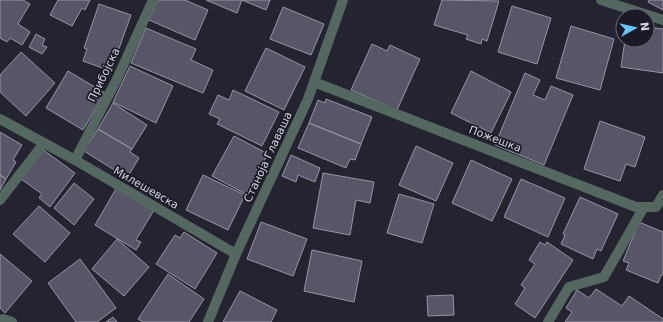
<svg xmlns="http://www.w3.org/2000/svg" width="663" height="322" viewBox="0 0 663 322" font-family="'DejaVu Sans',sans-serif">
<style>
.building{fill:#565666;stroke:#9595a6}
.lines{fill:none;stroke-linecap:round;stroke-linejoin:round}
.minor{stroke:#556761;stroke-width:10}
.labels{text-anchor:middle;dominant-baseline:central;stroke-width:3.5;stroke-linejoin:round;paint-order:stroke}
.street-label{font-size:11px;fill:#d3d4dd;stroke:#1a1a27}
</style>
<rect width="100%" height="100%" fill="#242431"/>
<path class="building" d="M0,0H23L30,4L18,24L30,32L22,45L10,38L7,42L0,38Z
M58,0H90L85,10L82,8L72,26L50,15Z
M158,0H185L208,10L195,40L149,20Z
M206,0H242L237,13Z
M242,0H270L266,10Z
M442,0L499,1L487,41L482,39L481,44L466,39L468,35L434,25Z
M649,0H663V10L648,2Z
M99,4L131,15L111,71L83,61L87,49L84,48Z
M512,6L551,18L537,64L498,52Z
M283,7L324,24L311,55L270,39Z
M571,26L614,39L600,90L556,78Z
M647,27L663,29V73L621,67L625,40H647Z
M146,28L196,49L191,60L213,70L203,93L131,63Z
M36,34L45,39L42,45L47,47L42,54L29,47Z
M372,44L387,51L390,45L420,59L397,110L351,90Z
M266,48L305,67L284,110L245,91Z
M21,52L55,83L26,116L0,92V75Z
M130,66L173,86L156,123L113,102Z
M68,71L105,93L83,130L46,108Z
M471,71L511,92L491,133L451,113Z
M525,73L540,80L533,95L545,100L551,86L573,95L544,165L495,145Z
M233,90L279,112L262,146L217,124L220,119L209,114L218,95L229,100Z
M326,99L372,117L361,144L309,123L318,100L325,103Z
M113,103L147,125L132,149L98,129Z
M600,121L645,137L635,167L626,164L620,181L584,169Z
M309,123L361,144L355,160L350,159L346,168L298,148Z
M98,129L132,149L130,152L139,158L127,178L84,151Z
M0,132L22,145L13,160L16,162L6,179L0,175Z
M234,136L268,154L246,194L212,176Z
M416,146L453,163L436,201L399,185Z
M42,149L75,173L50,207L39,198L42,194L21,179Z
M291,155L320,168L315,182L298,175L296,182L282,176Z
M471,160L512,179L492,221L452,203Z
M323,173L374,182L370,203L356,200L350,235L313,228Z
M0,175L6,179L0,190Z
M203,175L245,195L228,230L186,210Z
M521,179L565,198L548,237L504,217Z
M74,183L94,199L74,225L54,208Z
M117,187L154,210L136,240L141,242L136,250L95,225Z
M399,194L434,204L422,243L387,233Z
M580,197L618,214L601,251L597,249L593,259L561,244L565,235L563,234Z
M39,206L70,233L45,262L13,234Z
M261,222L307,239L293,276L247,259Z
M639,222L663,232V275H661L658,283L626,270L629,263L623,261Z
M184,232L217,253L195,289L156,264L175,235L180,238Z
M117,239L149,267L124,296L92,269Z
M540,242L545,245L547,242L573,260L535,318L515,304L525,288L521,285L535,264L529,260Z
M312,250L362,261L354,302L304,291Z
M0,254L32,281L5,313L0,308Z
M80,259L116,308L97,322H76L48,283Z
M168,274L204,299L189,322H143L138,319Z
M596,289L622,306L629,296L663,319V322H565L572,312L566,308L577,290L589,298Z
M240,291L277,310L271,322H223Z
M453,295L454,315L428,316L427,296Z
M113,317L117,322H106Z"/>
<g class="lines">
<path class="minor" d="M601,0L663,20
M314,82L636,207H656L663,195
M0,119L75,160L236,254
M75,160L117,79L153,0
M0,200L44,143
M3,319L12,322
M208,322L236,254L308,99L343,0
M548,322L569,287L604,277L644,207"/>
</g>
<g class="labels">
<g class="street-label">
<text transform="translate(104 75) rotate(-64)">Прибојска</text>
<text transform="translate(495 139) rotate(21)">Пожешка</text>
<text transform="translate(268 157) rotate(-65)">Станоја Главаша</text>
<text transform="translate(146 188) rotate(30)">Милешевска</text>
</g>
</g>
<g transform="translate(635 28) rotate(82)"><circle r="19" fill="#1a1a27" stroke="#646470"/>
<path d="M0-3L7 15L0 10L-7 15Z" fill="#6bc3f2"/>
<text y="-6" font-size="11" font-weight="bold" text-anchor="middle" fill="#d3d4dd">N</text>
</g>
</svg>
